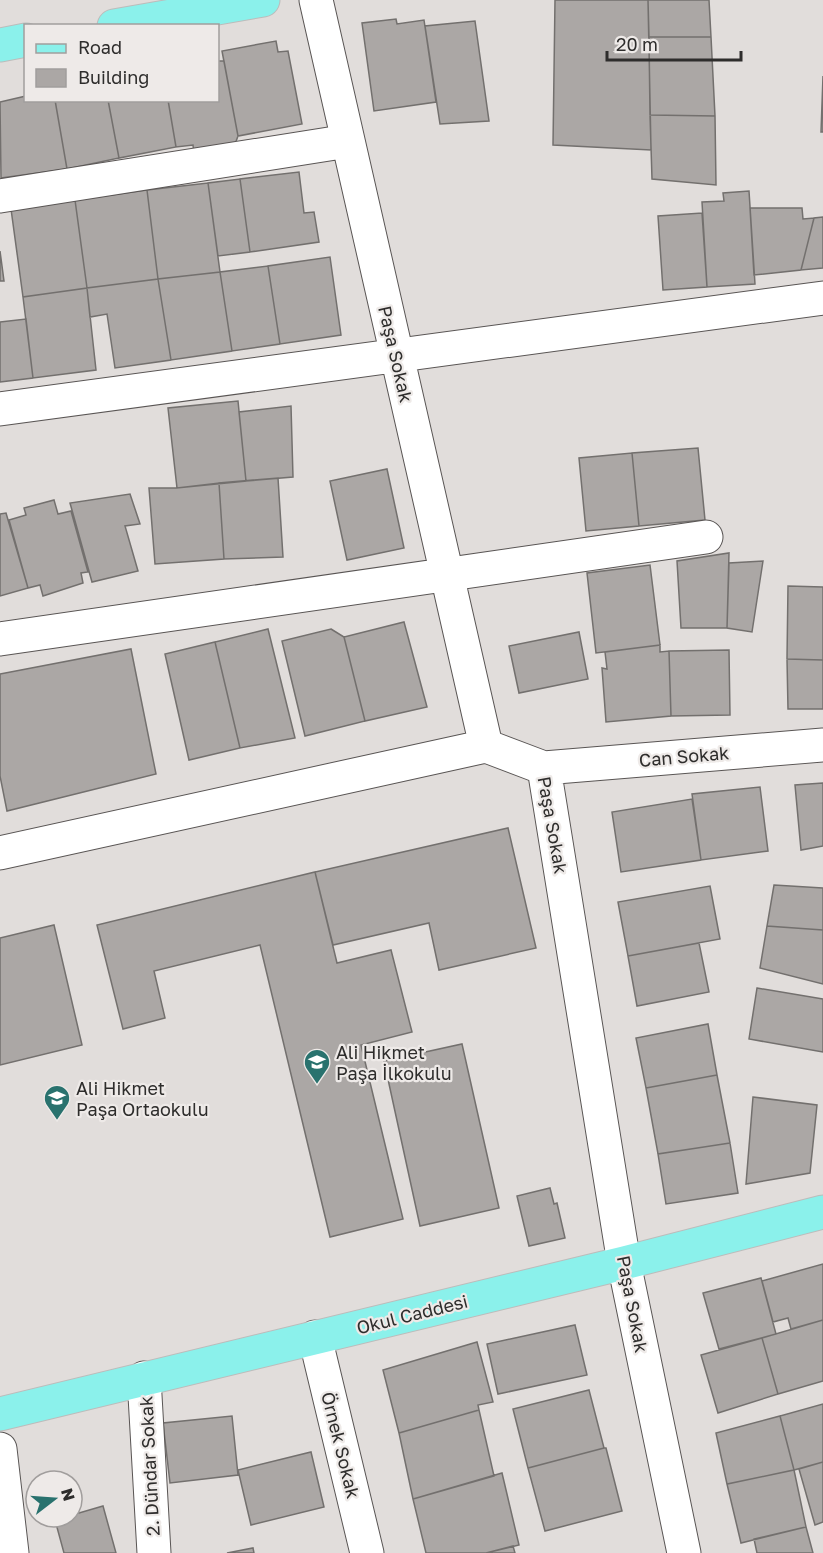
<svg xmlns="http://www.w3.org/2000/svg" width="823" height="1553" viewBox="0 0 823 1553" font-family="'Golos Text',sans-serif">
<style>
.building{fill:#aba7a5;stroke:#73706e;stroke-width:1.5}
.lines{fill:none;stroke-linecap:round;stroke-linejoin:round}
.minor-casing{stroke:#595554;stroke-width:35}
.major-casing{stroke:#bcbcbb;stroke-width:35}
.minor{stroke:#fff;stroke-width:33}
.major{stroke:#8bf1eb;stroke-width:33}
.labels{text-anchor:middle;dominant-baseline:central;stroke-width:4.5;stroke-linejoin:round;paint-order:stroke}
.street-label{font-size:18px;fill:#2e2d2c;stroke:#eeeae8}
.poi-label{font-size:18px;fill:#2e2d2c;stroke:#eeeae8;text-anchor:start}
</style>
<rect width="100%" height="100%" fill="#e1dddb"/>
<path class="building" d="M555,0H648L651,150L553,145Z
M648,0H709L711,37H649Z
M396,19L397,24L424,20L436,102L374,111L362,23Z
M475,21L489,121L440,124L425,26Z
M649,37H711L715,116L650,115Z
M276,41L278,52L288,51L302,124L238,136L222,51Z
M218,61H224L238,136L234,147L194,154L193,145L176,147L168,100H218Z
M823,76V132H821Z
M26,96V100H55L67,169L1,178L0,102Z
M55,100H108L119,158L67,169Z
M108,100H168L176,147L119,158Z
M650,115L715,116L716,185L652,179Z
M299,172L304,213L314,212L319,242L250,252L240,179Z
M240,179L250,252L218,256L208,183Z
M208,183L220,272L158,279L147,190Z
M147,190L158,279L87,288L75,200Z
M749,191L755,284L707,287L702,202L724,201L723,193Z
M75,200L87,288L23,297L11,209Z
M750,208H802L803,219L814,218L801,270L754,275Z
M702,213L707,287L663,290L658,216Z
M823,217V268L801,270L814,218Z
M0,251L4,281H0Z
M330,257L341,335L280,344L268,266Z
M268,266L280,344L232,351L220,272Z
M220,272L232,351L171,360L158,279Z
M158,279L171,360L115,368L107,314L90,317L87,288Z
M87,288L96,370L33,378L23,297Z
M26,319L33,378L0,382V322Z
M238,401L246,481L177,488L168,408Z
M291,406L293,477L246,481L239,412Z
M698,448L705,520L639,526L632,453Z
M632,453L639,526L586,531L579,458Z
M387,469L404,548L347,560L330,481Z
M278,478L283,557L224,559L219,483Z
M219,483L224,559L155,564L149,488H177Z
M130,494L140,524L125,526L138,571L92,582L70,503Z
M54,500L58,514L71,511L88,572L81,573L83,583L43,596L40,585L28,588L9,520L26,515L24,508Z
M6,513L28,588L0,596V514Z
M729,553L727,628H681L677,561Z
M763,561L752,632L727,628L729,563Z
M650,565L660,645L596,653L587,573Z
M788,586L823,587V660L787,659Z
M404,622L427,707L365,721L344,637Z
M268,629L295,738L240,748L215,642Z
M331,629L344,637L365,721L305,736L282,641Z
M579,632L588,679L519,693L509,646Z
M215,642L240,748L189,760L165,654Z
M660,645V652L669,651L671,716L606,722L602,668L607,669L605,652Z
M131,649L156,774L7,811L0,776V674Z
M729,650L730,715L671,716L669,651Z
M787,659L823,660V709H788Z
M823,783V846L801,850L795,785Z
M760,787L768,851L701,860L692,794Z
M692,799L701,860L621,872L612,812Z
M508,828L536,948L439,970L429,923L333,945L315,872Z
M315,872L337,963L391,950L412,1032L361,1045L403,1219L330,1237L260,945L154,971L165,1018L123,1029L97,925Z
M774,885L823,888V930L767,926Z
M710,886L720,939L628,956L618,902Z
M54,925L82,1045L0,1065V938Z
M767,926L823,930V984L760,968Z
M699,943L709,992L637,1006L628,956Z
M757,988L823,999V1052L749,1039Z
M708,1024L717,1075L646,1088L636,1038Z
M462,1044L499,1208L420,1226L384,1061Z
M717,1075L730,1143L658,1154L646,1088Z
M753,1097L817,1105L810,1173L746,1184Z
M730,1143L738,1193L666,1204L658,1154Z
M550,1188L554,1204L557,1203L565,1238L529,1246L517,1196Z
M823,1264V1320L791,1329L788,1318L773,1322L762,1281Z
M761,1278L776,1334L719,1349L703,1293Z
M823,1320V1381L778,1394L762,1338Z
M575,1325L587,1375L498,1394L487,1344Z
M762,1338L778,1394L718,1413L701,1355Z
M477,1342L493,1402L478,1405L479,1410L399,1433L383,1370Z
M589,1390L604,1448L528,1468L513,1409Z
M823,1404V1462L794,1470L780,1416Z
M479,1410L494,1476L413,1499L399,1433Z
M232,1416L238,1475L170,1483L163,1423Z
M780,1416L794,1470L727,1484L716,1433Z
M604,1448H606L622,1511L545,1531L528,1468Z
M311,1452L324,1507L251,1525L238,1470Z
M823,1462V1522L815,1525L799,1469Z
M794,1470L806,1527L741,1543L727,1484Z
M502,1473L519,1545L486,1553H426L413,1499Z
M103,1506L116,1553H64L55,1520L72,1517V1515Z
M806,1527L813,1553H757L754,1539Z
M513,1546L515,1553H486Z
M253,1548L254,1553H227Z"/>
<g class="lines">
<g class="minor-casing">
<path id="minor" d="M316,0L486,746L544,768L624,1263L684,1553
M0,196L348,141
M0,409L823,298
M0,639L706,537
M544,768L823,745
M0,853L486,746
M315,1337L367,1553
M144,1378L154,1553
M0,1449L12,1553"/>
</g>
<g class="major-casing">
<path id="major" d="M114,26L263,0
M0,45L26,40
M0,1414L624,1263L823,1212"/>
</g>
<use href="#minor" class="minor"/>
<use href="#major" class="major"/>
</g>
<defs>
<g id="school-pin" transform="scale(1.35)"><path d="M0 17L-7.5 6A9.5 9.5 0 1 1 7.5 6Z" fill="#29726e" stroke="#eeeae8"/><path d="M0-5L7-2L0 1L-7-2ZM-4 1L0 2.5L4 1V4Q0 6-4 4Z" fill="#fff"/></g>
</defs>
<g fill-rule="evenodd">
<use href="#school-pin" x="317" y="1062"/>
<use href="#school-pin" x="57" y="1098"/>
</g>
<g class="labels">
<g class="street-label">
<text transform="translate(396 354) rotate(77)">Paşa Sokak</text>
<text transform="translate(684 756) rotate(-5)">Can Sokak</text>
<text transform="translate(553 825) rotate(80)">Paşa Sokak</text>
<text transform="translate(633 1304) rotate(79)">Paşa Sokak</text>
<text transform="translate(412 1314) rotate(-14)">Okul Caddesi</text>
<text transform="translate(341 1445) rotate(76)">Örnek Sokak</text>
<text transform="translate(149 1466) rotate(-93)">2. Dündar Sokak</text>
</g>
<g class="poi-label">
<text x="336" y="1052">Ali Hikmet<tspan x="336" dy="21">Paşa İlkokulu</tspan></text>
<text x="76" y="1088">Ali Hikmet<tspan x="76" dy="21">Paşa Ortaokulu</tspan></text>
</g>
</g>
<rect x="24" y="24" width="195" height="78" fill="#eeeae8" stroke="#a19e9d" stroke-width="1.5"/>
<rect x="36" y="44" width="30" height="9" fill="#8bf1eb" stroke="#a19e9d" stroke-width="1.5"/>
<text x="78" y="54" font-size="18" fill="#2e2d2c">Road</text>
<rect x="36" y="69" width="30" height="18" fill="#aba7a5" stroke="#a19e9d" stroke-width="1.5"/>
<text x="78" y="84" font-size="18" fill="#2e2d2c">Building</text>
<g transform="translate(54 1499) rotate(73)"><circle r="28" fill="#eeeae8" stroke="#a19e9d" stroke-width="1.5"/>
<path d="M0-4.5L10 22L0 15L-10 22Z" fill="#29726e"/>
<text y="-9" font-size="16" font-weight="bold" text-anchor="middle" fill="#2e2d2c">N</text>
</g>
<path d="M607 51v9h134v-9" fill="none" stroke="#2e2d2c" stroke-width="3"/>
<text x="616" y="51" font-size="18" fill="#2e2d2c" stroke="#eeeae8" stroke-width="4.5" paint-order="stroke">20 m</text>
</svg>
